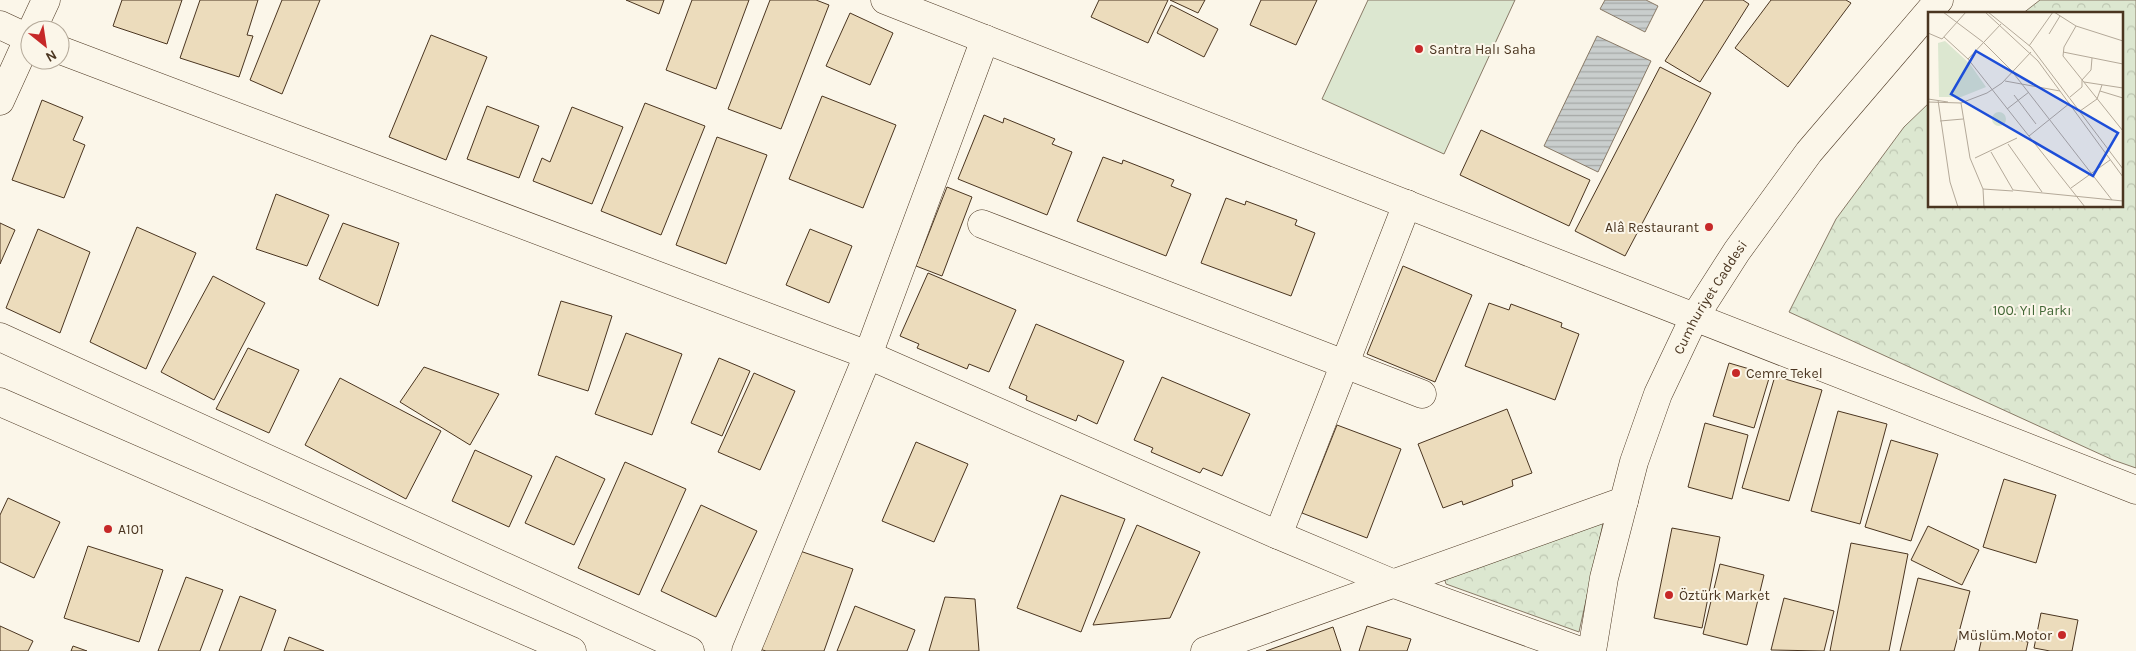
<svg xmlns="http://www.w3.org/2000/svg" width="2136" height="651" viewBox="0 0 2136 651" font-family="Karla,sans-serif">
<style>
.park{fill:url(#park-crowns);stroke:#887966}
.garden{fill:#dce7d0;stroke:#887966}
.water{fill:url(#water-rules);stroke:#887966}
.building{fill:#ecdcbc;stroke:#4a3520}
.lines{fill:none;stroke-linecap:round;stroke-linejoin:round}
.minor-casing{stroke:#4a3520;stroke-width:29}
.minor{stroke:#fbf6e9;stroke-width:28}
.poi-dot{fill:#c62828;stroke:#fbf6e9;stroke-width:2}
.labels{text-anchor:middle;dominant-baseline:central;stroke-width:4;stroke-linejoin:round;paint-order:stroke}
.poi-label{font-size:14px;fill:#4a3520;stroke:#fbf6e9;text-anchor:start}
.street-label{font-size:14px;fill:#4a3520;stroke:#fbf6e9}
.park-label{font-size:14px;fill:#436837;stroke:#fbf6e9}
.inset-road{fill:none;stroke:#b4a999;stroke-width:1}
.view{fill:#1d4ed8;fill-opacity:0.15;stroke:#1d4ed8;stroke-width:2.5}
.inset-edge{fill:none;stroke:#4a3520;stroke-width:2.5}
</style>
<defs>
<pattern id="park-crowns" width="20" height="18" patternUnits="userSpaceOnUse" patternTransform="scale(1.25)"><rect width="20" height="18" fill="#dce7d0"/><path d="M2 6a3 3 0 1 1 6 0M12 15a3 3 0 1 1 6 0" fill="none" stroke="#bec7b2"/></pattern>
<pattern id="water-rules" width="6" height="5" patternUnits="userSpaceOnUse" patternTransform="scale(1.25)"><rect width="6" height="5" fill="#c9cecd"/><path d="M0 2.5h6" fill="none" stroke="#a5a8a6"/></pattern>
</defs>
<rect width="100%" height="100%" fill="#fbf6e9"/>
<path class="park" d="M2040,0H2136V468L2113,460L1789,312L1836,219L1904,127L1930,102V206H2122V14H2022Z
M1604,519L1579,632L1446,584L1443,574Z"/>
<path class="garden" d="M1368,0H1515L1444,154L1322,99Z"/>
<path class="water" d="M1605,0H1646L1658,6L1645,32L1600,9Z
M1597,36L1651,61L1598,172L1544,146Z"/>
<path class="building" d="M122,0H182L167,44L113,26Z
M200,0H258L247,35L253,36L239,77L180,58Z
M282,0H320L282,94L250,80Z
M626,0H664L659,14Z
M692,0H749L716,89L666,70Z
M770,0H816L829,5L781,129L728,109Z
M1099,0H1168L1148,43L1091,17Z
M1170,0H1205L1198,13Z
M1261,0H1317L1296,45L1250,25Z
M1704,0H1743L1749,4L1700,82L1665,61Z
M1771,0H1846L1851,3L1788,87L1735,48Z
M1171,5L1218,29L1204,57L1157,33Z
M850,13L893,33L870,85L826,66Z
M431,35L487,57L446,160L389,137Z
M1660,67L1711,93L1625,256L1575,231Z
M822,96L896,125L863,208L789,179Z
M42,100L83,117L73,140L85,145L64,198L12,180Z
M645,103L705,126L661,235L601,211Z
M487,106L539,126L519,178L467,159Z
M572,107L623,127L592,204L533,181L542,158L550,162Z
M984,115L1003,123L1004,118L1055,139L1052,144L1072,152L1047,215L958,179Z
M1481,130L1590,180L1569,226L1460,175Z
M717,137L767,155L726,264L676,245Z
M1103,157L1122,164L1123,160L1174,180L1171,186L1191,194L1166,256L1077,221Z
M947,187L972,197L942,276L916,266Z
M276,194L329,215L307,266L256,249Z
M1226,198L1245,205L1246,201L1297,220L1295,225L1315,233L1291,296L1201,263Z
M0,223L15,230L0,264Z
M343,223L399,243L378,306L319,279Z
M137,227L196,253L146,369L90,342Z
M38,229L90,252L60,333L6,308Z
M810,229L852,246L829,303L786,285Z
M1403,266L1472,295L1435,382L1367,354Z
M928,273L1016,310L989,372L969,364L967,369L917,348L919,344L900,336Z
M213,276L265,303L214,400L161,372Z
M561,301L612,316L588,391L538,375Z
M1489,303L1509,310L1511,304L1562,323L1561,327L1579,334L1555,400L1465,366Z
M1036,324L1124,361L1097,424L1078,415L1076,421L1026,400L1027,396L1009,388Z
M626,333L682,354L652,435L595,414Z
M248,348L299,370L269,433L216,409Z
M719,358L750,371L722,436L691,423Z
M1729,363L1770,375L1754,428L1713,416Z
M424,367L499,394L470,445L400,402Z
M754,373L795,391L760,470L718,452Z
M1775,376L1822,390L1789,501L1742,488Z
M1162,377L1250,414L1222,476L1203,468L1200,473L1151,452L1153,448L1134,440Z
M340,378L441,431L406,499L305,445Z
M1507,409L1532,473L1512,480L1513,486L1463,505L1462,501L1443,508L1418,444Z
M1838,411L1887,424L1860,524L1811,511Z
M1705,423L1748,435L1732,499L1688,487Z
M1337,425L1401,449L1367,538L1302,513Z
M1891,440L1938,454L1911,541L1865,527Z
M916,442L968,464L934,542L882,521Z
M475,450L532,476L509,527L452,501Z
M556,456L605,479L574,545L525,523Z
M625,462L686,489L639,595L578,568Z
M2004,479L2056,495L2036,563L1983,547Z
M1061,495L1125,519L1081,632L1017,608Z
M8,498L60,522L34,578L0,562V515Z
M701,505L757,531L716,617L661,591Z
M1137,525L1200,552L1170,618L1093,625Z
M1928,526L1979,550L1962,585L1911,560Z
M1672,528L1720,537L1702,628L1654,618Z
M1851,543L1908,554L1889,651H1830Z
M88,546L163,570L139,642L64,618Z
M794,549L853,569L824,651H766L759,649Z
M1720,564L1764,575L1747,645L1703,634Z
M186,577L223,590L200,651H158Z
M1918,578L1970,591L1954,651H1900Z
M240,596L276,610L261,651H219Z
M945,597L975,599L979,651H929Z
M1784,598L1834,611L1824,651L1771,650Z
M855,606L915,630L907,651H837Z
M2041,613L2078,620L2072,651H2050L2034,648Z
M0,626L33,641L28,651H0Z
M1367,626L1411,639L1407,651H1359Z
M1333,627L1341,651H1266Z
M1983,633L2028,642L2026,651H1979Z
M289,637L324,651H284Z
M73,646L87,651H71Z"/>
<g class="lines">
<g class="minor-casing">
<g id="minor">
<path d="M885,0L2136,490"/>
<path d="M0,25L30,39"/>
<path d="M32,30L46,0"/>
<path d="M60,50L868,355L1278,535L1392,583L1580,651"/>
<path d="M0,101L30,35"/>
<path d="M982,224L1422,394"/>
<path d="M0,337L690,651"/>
<path d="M0,402L572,651"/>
<path d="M1278,535L1407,204"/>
<path d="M746,651L868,355L985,39"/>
<path d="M1205,651L1624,501"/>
<path id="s1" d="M1592,651L1604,578L1634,462L1658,394L1694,318L1737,251L1809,152L1939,0"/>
</g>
</g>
<use href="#minor" class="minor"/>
</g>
<g class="poi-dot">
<circle cx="1419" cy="49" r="5"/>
<circle cx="1709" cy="227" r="5"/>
<circle cx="1736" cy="373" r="5"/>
<circle cx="108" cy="529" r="5"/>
<circle cx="1669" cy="595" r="5"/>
<circle cx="2062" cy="635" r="5"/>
</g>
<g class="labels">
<g class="poi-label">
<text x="1429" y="49">Santra Halı Saha</text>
<text x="1699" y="227" text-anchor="end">Alâ Restaurant</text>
<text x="1746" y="373">Cemre Tekel</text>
<text x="118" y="529">A101</text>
<text x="1679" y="595">Öztürk Market</text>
<text x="2052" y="635" text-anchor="end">Müslüm Motor</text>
</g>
<g class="street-label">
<text stroke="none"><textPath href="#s1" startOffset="376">Cumhuriyet Caddesi</textPath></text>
</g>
<g class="park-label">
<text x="2032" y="310">100. Yıl Parkı</text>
</g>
</g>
<g transform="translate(1928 12)">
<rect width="195" height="195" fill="#fbf6e9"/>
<path d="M17,29L42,52L58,75L33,85H11L10,31Z" fill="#dce7d0"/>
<path d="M64 107a7 7 0 1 1 14 0a7 7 0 1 1-14 0Z" fill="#dce7d0"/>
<path class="inset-road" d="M15,0L55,30L83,58L184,188M57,0L110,49L195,165M60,0L103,35L195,157M126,0L148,14L195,29M148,14L136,35L135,44L195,119M0,21L14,27L38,0M121,22L132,4M16,25L40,47L157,195M101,34L125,0M135,40L195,52M40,47L73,12M77,69L132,79M156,70L195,76M172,79L195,86M86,83L108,112M142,85L154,75V68L163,58L164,46M0,87L20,90M10,88L22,170L30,195M0,90L33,91L59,81L74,71L103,40M33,91L42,146L55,177L56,195M79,97L101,80M152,99L169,87L174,73M12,109L35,107M101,124L142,91M80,132L114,180M63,140L85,178L195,189M47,146L89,126M143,176L182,148M55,177L85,179"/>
<path class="view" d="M48,39L190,121L165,164L23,82Z"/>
<rect width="195" height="195" class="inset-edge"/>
</g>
<g transform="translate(45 45) rotate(150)"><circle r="24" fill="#fbf6e9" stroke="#b4a999"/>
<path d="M0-4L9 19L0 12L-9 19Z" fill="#c62828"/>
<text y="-8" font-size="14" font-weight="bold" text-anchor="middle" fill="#4a3520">N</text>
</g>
</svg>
